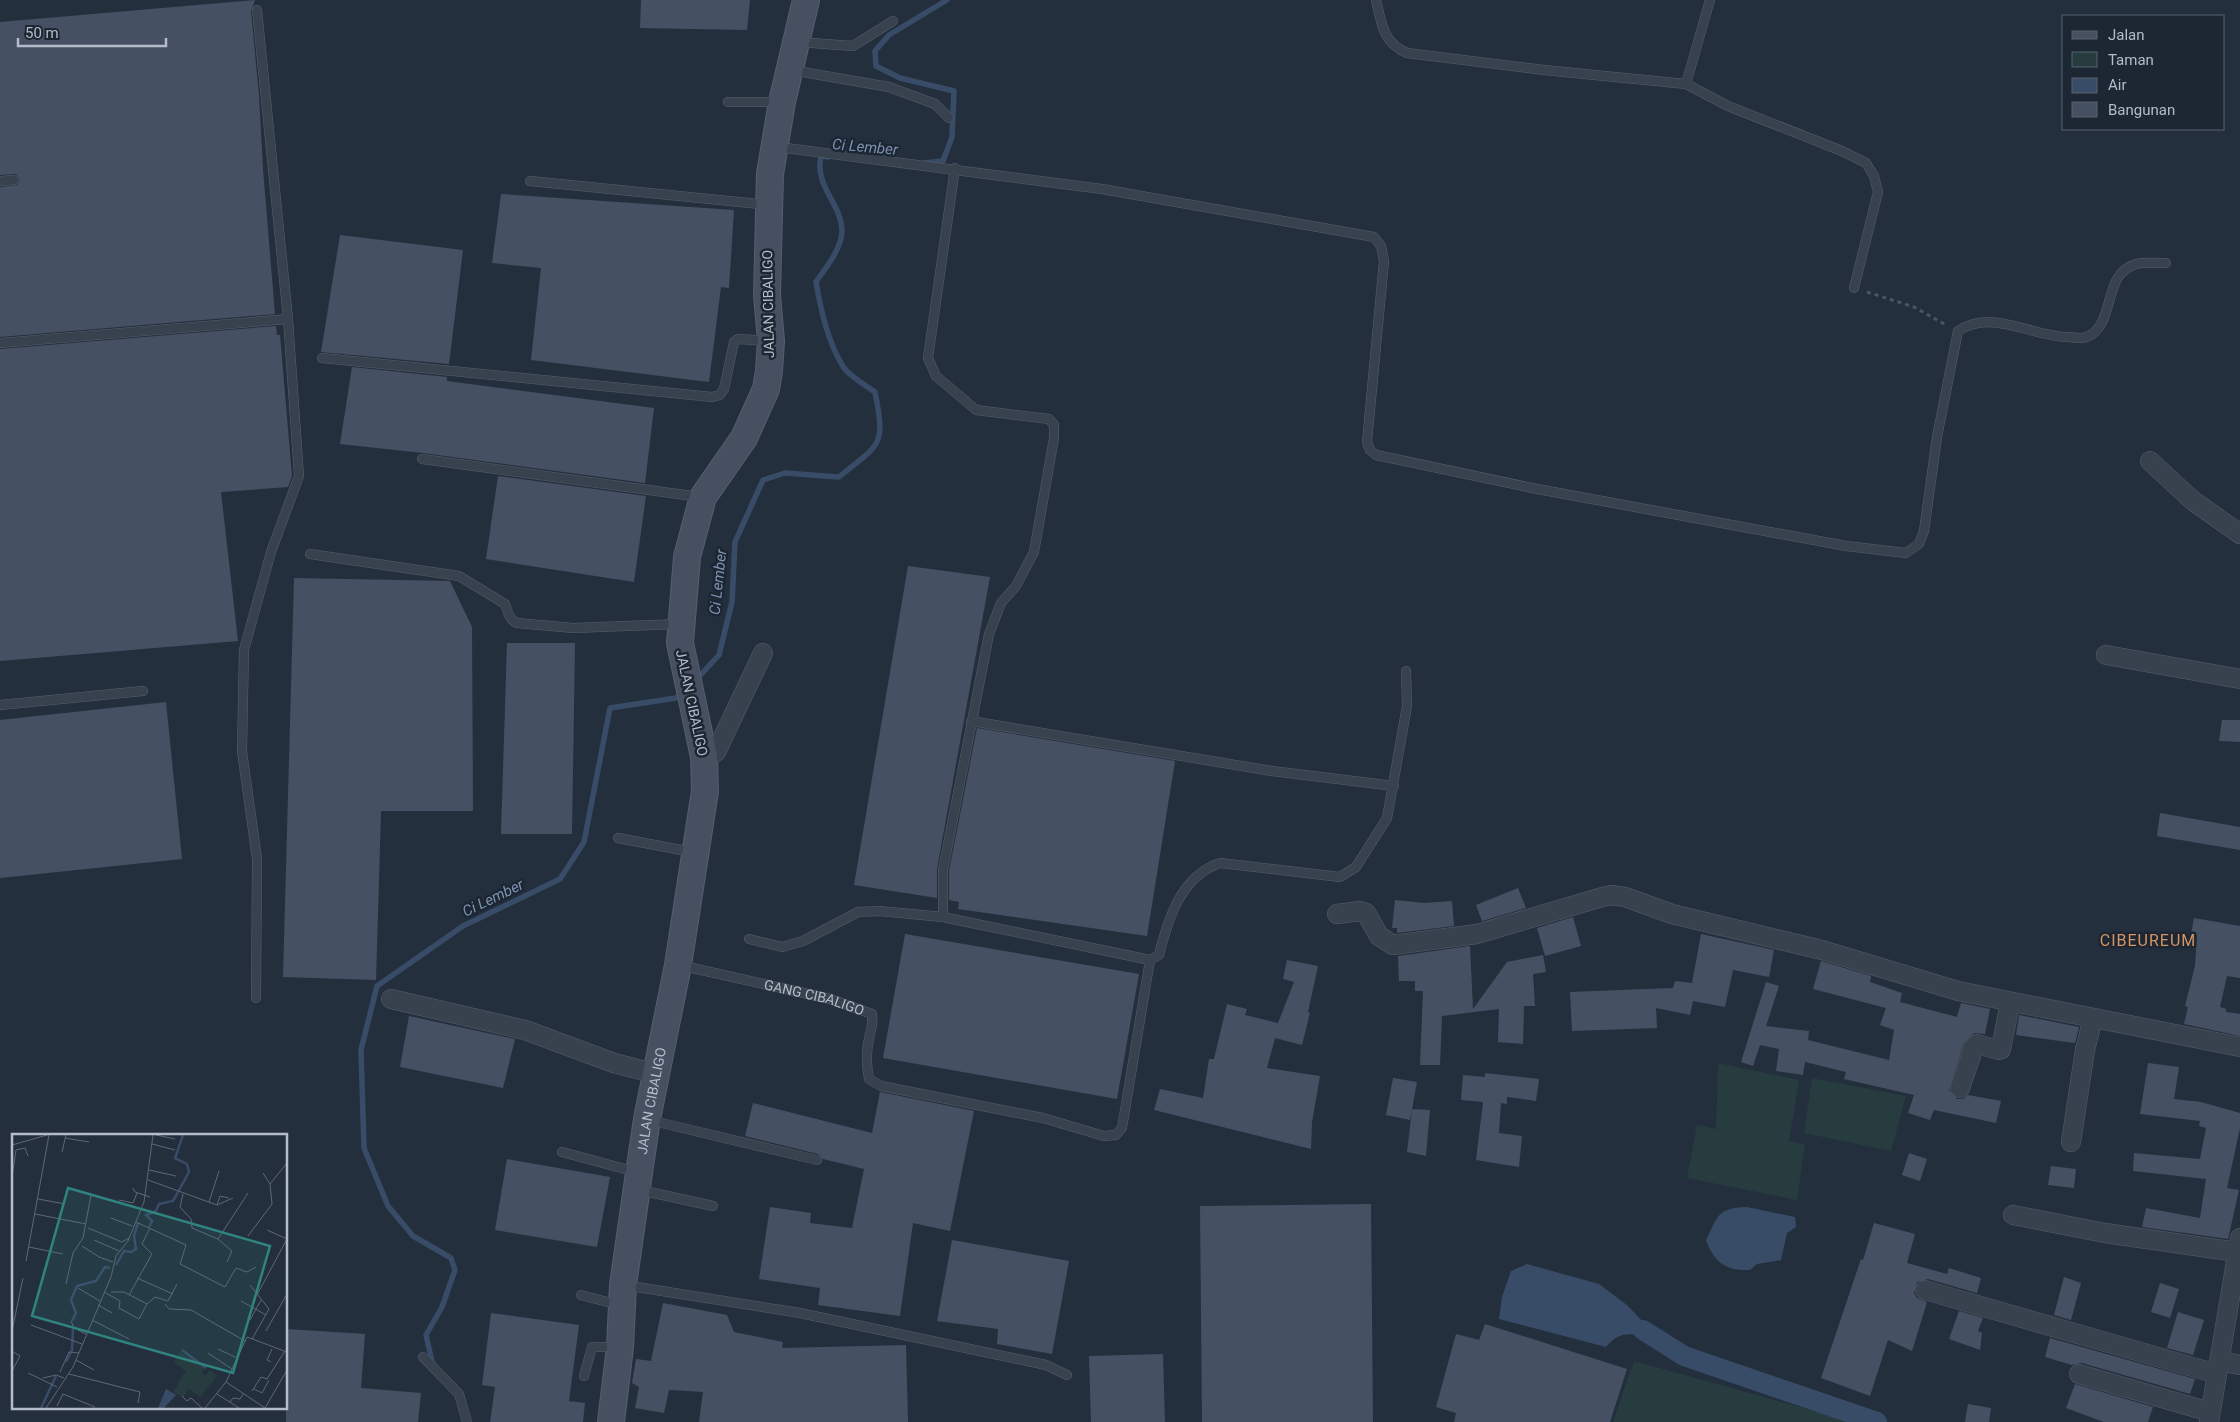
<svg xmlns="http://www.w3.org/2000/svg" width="2240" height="1422" viewBox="0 0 2240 1422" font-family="Roboto,sans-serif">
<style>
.green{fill:#263c3f}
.water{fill:#394c67}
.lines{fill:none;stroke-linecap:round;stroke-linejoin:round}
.stream{stroke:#394c67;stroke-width:5.5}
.canal{stroke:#394c67;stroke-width:20}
.building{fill:#455162}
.service-casing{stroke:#565f6c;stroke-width:10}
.minor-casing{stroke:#565f6c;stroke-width:20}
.secondary-casing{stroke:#565f6c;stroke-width:28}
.path{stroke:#44595c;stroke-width:3;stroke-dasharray:4 4;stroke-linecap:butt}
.service{stroke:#38414e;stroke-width:9}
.minor{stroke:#38414e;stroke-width:19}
.secondary{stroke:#465061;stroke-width:26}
.labels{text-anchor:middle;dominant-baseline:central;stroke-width:5;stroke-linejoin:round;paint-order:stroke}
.street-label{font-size:14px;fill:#b4bcc9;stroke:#1d2633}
.water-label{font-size:15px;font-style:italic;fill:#7c92b1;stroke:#1d2633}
.quarter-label{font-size:16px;letter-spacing:1px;fill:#d59563;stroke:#1d2633}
.inset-river{fill:none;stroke:#394c67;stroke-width:2.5}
.inset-road{fill:none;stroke:#5e6776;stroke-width:1}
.view{fill:#308480;fill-opacity:0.15;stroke:#308480;stroke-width:2.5}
.inset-edge{fill:none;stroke:#b4bcc9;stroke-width:2.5}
</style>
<rect width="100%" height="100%" fill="#242f3e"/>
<path class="green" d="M1718,1063L1799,1080L1789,1141L1805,1144L1797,1200L1687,1178L1697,1125L1716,1129Z
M1812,1078L1906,1096L1891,1151L1804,1133Z
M1634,1361L1854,1422H1613Z"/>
<path class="water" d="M1747,1207L1795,1217L1796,1227L1787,1233L1781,1260L1757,1264L1750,1270C1727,1271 1714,1263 1706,1240C1718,1216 1717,1208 1747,1207Z
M1527,1264L1599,1284L1627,1305L1646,1325L1640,1335C1624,1333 1617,1334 1606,1347L1499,1319L1502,1297L1511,1271Z"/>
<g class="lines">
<path class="stream" d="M924,163L943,161L952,137L954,91L900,78L876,66L875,51L889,35L947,0
M696,680L719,655L732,602L735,542L763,480L785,473L839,477C880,443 886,448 875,392C865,385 851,377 844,368C828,343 821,311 816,282C826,267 842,249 842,230C841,203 814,186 821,156L828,157
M433,1366L426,1335L442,1307L455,1270L451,1258L413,1236L388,1206L364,1148L361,1050L377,986L463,926L560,879L584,842L610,708L676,698L682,693"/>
<path class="canal" d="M1643,1330L1684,1356L1877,1422"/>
</g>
<path class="building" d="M255,0L251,11L259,96L263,169L275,314L0,337V187L17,185L20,180L16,174L0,175V22Z
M641,0H750L747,30L640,28Z
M501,194L734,210L729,288L721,287L709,382L531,360L541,268L492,263Z
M340,235L463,250L449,364L321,352Z
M276,326L277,335H280L292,476L288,487L221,492L238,641L0,661V349Z
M352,367L447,377V381L654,408L645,483L423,453L340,444Z
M498,476L646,496L634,582L486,559Z
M908,566L990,577L937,869V898L854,885Z
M294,578L450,581L472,627L473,811H381L376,980L283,977Z
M507,643H575L572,834H501Z
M166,702L182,859L0,878V720Z
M2222,720H2240V742L2219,741Z
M977,728L1175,761L1147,936L958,909L959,902L949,900V871Z
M2160,813L2240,827V850L2157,836Z
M1518,888L1526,908L1482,921L1476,905Z
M1395,900L1424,903L1452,901L1454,926L1397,933V928H1392Z
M1573,917L1581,946L1545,956L1537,928Z
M2194,918L2240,926V978L2227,976L2220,1007L2226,1009V1012L2240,1014V1036L2184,1024L2188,1007L2185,1006L2195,966L2197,935L2191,934Z
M905,934L1139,974L1117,1099L883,1058Z
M1701,934L1774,950L1769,977L1733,970L1725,1007L1693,1001L1690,1015L1656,1008L1657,1028L1572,1031L1570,992L1673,988L1675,981L1692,983Z
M1470,946L1473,1009L1507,962L1543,955L1546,972L1533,974L1535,1006H1524L1523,1044L1498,1042L1499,1009L1442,1016L1440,1065H1420L1423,991H1415V981H1399L1398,956Z
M1287,960L1318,966L1308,1012L1310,1013L1302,1045L1275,1038L1267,1068L1320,1076L1312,1122L1311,1149L1154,1110L1160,1089L1203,1098L1209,1059H1214L1227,1004L1247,1009L1245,1015L1278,1023L1294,982L1283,979Z
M1821,961L1871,976L1870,982L1902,993L1900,1002L1957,1017L1961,1003L1990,1009L1985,1034L1974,1033L1964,1043L1949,1090L1957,1099H1963L1968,1095L2001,1101L1996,1123L1934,1110L1930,1120L1908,1113L1914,1095L1844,1079L1846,1072L1805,1062L1803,1075L1776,1071L1779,1049L1760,1045L1753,1066L1741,1062L1766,982L1779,986L1766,1026L1809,1031L1808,1040L1889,1060L1894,1030L1880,1025L1886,1008L1813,989Z
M2019,1015L2079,1027L2075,1043L2016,1035Z
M409,1016L515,1039L503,1088L400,1067Z
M2148,1063L2179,1067L2174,1099L2201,1102L2240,1113V1128L2227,1188L2239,1190L2228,1239L2142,1227L2146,1208L2200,1218L2206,1179L2133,1171L2134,1153L2200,1159L2206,1128L2199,1126L2200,1121L2140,1114Z
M1485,1073L1539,1079L1536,1101L1507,1097V1104L1501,1103L1499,1133L1522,1136L1519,1167L1476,1160L1483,1102L1461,1100L1463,1075L1485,1077Z
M1393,1078L1417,1082L1410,1120L1386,1115Z
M880,1092L974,1111L950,1231L913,1223L900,1316L818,1305L820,1288L759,1279L770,1207L811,1213L810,1223L852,1228L864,1169L823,1159L818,1154L745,1136L753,1103L872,1133Z
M1412,1109L1430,1110L1426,1156L1407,1152Z
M1909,1153L1927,1159L1920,1181L1902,1175Z
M507,1159L610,1177L597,1247L495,1230Z
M2051,1166L2076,1169L2074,1188L2048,1185Z
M1371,1204L1373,1422H1202L1200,1206Z
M1874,1223L1915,1234L1907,1263L1947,1274L1949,1268L1981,1278L1977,1293L1928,1279L1917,1282L1914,1293L1917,1298L1927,1302L1912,1351L1888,1340L1870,1396L1821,1378L1861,1259L1863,1260Z
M952,1240L1069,1261L1052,1354L997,1344L998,1329L937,1321Z
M2064,1277L2081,1283L2071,1320L2054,1315Z
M2160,1283L2179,1289L2170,1318L2151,1312Z
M663,1303L727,1315L734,1332L783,1342L782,1348L906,1345L908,1422H699L703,1392L669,1390L664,1413L635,1408L639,1387L632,1383L636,1359L651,1361Z
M1959,1311L1983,1318L1978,1331L1982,1333L1980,1350L1949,1339Z
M2178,1312L2204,1320L2193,1355L2167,1348Z
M491,1313L579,1325L569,1401L585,1403L583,1422H490L495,1387L482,1385Z
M1485,1324L1627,1369L1610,1422H1454L1456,1413L1436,1407L1456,1334L1479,1340Z
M286,1329L365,1334L361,1388L421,1393L418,1422H286Z
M2050,1338L2195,1379L2190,1394L2082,1363L2072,1365L2045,1357Z
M1163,1354L1165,1422H1091L1089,1356Z
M2075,1384L2153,1407L2148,1422H2104L2066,1408Z
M1968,1404L1991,1408L1989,1422H1965Z"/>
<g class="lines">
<g class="service-casing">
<g id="service">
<path d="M1376,0C1382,24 1382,42 1407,53L1544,70L1686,84L1728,106L1842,151L1866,163L1874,176L1878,192L1854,288"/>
<path d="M798,42L853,46L893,21"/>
<path d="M791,70L889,87L935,104L949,118"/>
<path d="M1686,84L1710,0"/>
<path d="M728,102H780"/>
<path d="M778,147L1102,189L1374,237L1381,246L1384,261L1367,442L1370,450L1376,455L1532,488L1846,546L1906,553L1919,544L1924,531L1937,437L1958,331C1991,308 2032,337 2069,337C2075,338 2082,339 2087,337C2117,324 2101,274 2136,264C2145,262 2157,263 2166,263"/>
<path d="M0,181L14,180"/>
<path d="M530,181L768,205"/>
<path d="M0,343L288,319"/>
<path d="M322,358L712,397L720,395L724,389L734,342L738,339L770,341"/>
<path d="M422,459L700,497"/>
<path d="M310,554L459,576L505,604C508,612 509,620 517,623L573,628L680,624"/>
<path d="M0,705L143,691"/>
<path d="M971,721L1272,771L1394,786"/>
<path d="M618,838L692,852"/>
<path d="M943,917V870L989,634L1001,603L1016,586L1034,552L1054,438V425L1049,419L976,410L936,376L928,358L955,168"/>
<path d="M749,939L782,947L803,941L858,912L879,911L943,917L1150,960L1159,955C1168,919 1181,876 1220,863L1340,877L1356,867L1387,818L1407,706L1406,671"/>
<path id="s1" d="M679,965L830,999L872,1014C873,1023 872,1026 870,1034C866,1049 866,1064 869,1079L881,1086L1043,1118L1104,1136L1116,1135L1122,1128L1150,960"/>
<path d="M256,998L257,859L242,751L244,650L271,552L299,476L288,319L257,10"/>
<path d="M649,1120L817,1160"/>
<path d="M562,1152L636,1172"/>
<path d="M640,1190L713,1206"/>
<path d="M624,1285L800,1313L1046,1365L1067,1375"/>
<path d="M581,1295L619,1305"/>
<path d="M423,1357L459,1394L467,1422"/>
<path d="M584,1376L592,1347H617"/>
</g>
</g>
<g class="minor-casing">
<path id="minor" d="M2150,461L2192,500L2240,534
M2106,655L2240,679
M704,757L716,752L763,653
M1337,914L1360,911L1366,913L1379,936L1393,945L1477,934L1599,898L1611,895L1625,897L1672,914L1822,950L1958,991L2240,1047
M391,999L525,1030L614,1063L657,1074
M1960,1088L1974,1047L1977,1044L1998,1050L2001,1049L2010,1003
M2071,1142L2085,1050L2093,1018
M2013,1215L2105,1233L2237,1252
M1925,1290L2217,1374
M2219,1361L2240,1365
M2079,1374L2210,1412
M2209,1422L2240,1238"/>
</g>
<g class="secondary-casing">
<g id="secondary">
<path id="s2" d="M611,1422L620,1347L623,1285L639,1173L647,1119L678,965L705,791L704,757L680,643L687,557L703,497L744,438L766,389L769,371L771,341L767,295L770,174L782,102L806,0"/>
</g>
</g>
<path class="path" d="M1867,292L1914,307L1946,325"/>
<use href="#service" class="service"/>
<use href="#minor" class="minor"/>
<use href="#secondary" class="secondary"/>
</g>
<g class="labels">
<g class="street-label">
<text transform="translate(768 304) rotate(-91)">JALAN CIBALIGO</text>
<text transform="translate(692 703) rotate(78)">JALAN CIBALIGO</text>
<text stroke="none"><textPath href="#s1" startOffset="139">GANG CIBALIGO</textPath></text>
<text stroke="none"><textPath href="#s2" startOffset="324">JALAN CIBALIGO</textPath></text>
</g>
<g class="water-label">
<text transform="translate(865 147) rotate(5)">Ci Lember</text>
<text transform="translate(718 582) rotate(-84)">Ci Lember</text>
<text transform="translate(493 898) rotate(-26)">Ci Lember</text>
</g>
<g class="quarter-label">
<text x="2148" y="940">CIBEUREUM</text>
</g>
</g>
<g transform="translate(12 1134)">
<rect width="275" height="275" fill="#242f3e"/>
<path d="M168,218L194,234L190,239L193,242L198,236L205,242L188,263L177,255L171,263L161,258L174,237L161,228Z" fill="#263c3f"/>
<path d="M154,255L164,261L152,274H146Z" fill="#394c67"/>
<path class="inset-river" d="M137,93L140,87L134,81L144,77L147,70L161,67L177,38L175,30L163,24L171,1M104,131L112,117L119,118L124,115L122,102L126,89M60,187L64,179L59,166L65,152L84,147L93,133L98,134M170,216L194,234M54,228L60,216L61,195M29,274L44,242"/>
<path class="inset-road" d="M144,1L163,5M53,4L77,8M140,10L163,16M0,11L35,1M50,18L54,1M137,36L164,42M0,43L4,16L13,14L16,22M136,46L205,71L221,64M258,50L275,29M121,54L123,58L138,63M171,60L168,73L179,85L180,94L206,105L220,117L215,128M26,65L53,70M107,66L121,69L125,59M197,68L207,37M205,71L208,62L217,64M23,80L74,90M99,84L120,92M124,88L174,111L168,130L213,153L224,134L235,138L244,133M76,94L110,108L117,104M255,96L275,105M236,102L260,70L258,50L251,39M206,105L236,59M82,106L107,117M70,112L87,123L101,128M17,113L51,120M14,127L37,1M125,144L161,160M54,150L61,119L71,104L79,61M238,151L257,175L240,205M66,154L88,167M92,158L108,167L107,174L127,185L135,170M99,158H112L135,170L143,163L156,167L165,150M117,161L140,120L130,110L138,94M245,161L275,105M229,167L254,181M153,170L157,175L179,176L233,207M86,171L100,179M80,186L117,205M238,186L249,166M59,187L62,194L74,200M19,191L70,210M0,197L11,144M254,197L275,160M206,215L225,224M0,217L8,222L0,237M196,219L220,235M64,226L82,236M259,228L255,226L260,215M48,238L57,218L67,219M16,239L45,253M57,240L128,258L126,269M31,244L44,241L52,244M214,248L253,274M242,255L250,259L257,246M240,257L249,243L255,245L273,217M205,260L227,274M170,262L175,267L179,264L190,274M218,268L221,264L228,265L232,259M45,272L51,260L83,273M34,274L61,233L99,143L104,122L116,107L132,68L141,1M193,274L214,248L235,203L275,218M253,274L275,236"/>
<path class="view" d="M56,54L258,112L221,239L20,182Z"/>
<rect width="275" height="275" class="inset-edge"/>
</g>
<rect x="2062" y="15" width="162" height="115" fill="#1d2633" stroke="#59626f"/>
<rect x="2072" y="31" width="25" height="8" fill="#465061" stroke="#59626f"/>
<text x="2108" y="40" font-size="15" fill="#b4bcc9">Jalan</text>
<rect x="2072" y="52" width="25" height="15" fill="#263c3f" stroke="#59626f"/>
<text x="2108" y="65" font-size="15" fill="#b4bcc9">Taman</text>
<rect x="2072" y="78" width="25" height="15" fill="#394c67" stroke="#59626f"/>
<text x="2108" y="90" font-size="15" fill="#b4bcc9">Air</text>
<rect x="2072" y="102" width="25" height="15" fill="#455162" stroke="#59626f"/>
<text x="2108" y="115" font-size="15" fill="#b4bcc9">Bangunan</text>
<path d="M18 38v8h148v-8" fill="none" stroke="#b4bcc9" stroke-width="2.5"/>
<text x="25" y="38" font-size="15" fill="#b4bcc9" stroke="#1d2633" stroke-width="4" paint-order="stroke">50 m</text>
</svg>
